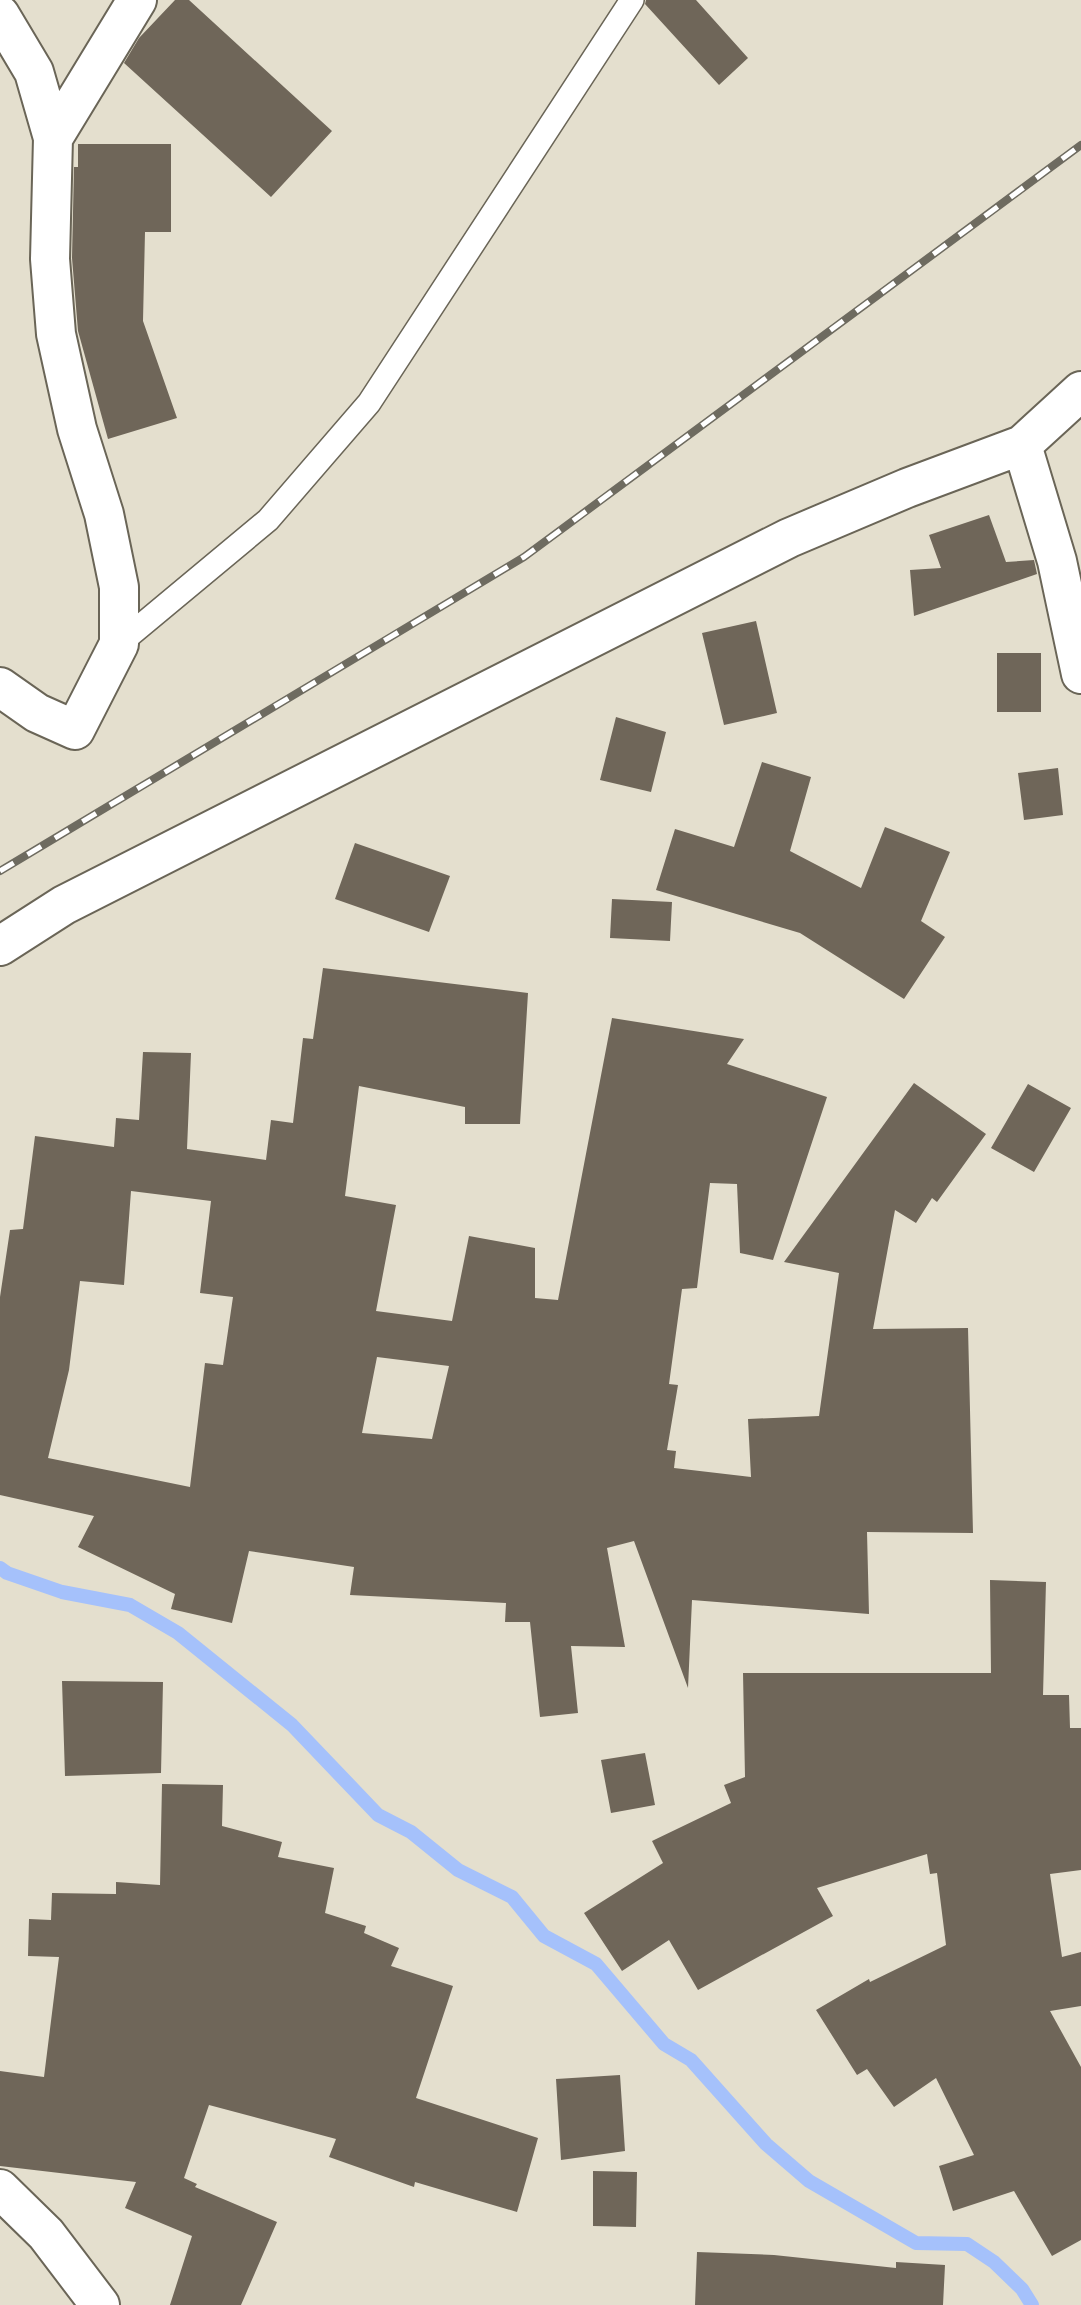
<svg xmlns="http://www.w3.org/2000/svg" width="1081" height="2305" viewBox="0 0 1081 2305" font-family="'IBM Plex Sans',sans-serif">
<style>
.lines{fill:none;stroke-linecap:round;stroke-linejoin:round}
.stream{stroke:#a5c1fb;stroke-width:14}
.building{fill:#6f6659;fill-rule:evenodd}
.lane-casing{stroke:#6a6557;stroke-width:26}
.street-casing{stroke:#6a6557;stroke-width:42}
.lane{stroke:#fff;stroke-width:23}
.street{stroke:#fff;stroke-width:38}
.rail-casing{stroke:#6e6b60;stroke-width:8}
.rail{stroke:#fff;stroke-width:5;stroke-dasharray:16;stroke-linecap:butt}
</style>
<rect width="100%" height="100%" fill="#e4dfce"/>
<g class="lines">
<path class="stream" d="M0,1568L7,1573L62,1592L130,1605L178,1633L292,1725L378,1815L411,1832L458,1870L512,1897L544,1936L596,1964L664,2044L691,2060L766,2144L809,2181L916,2243L967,2244L994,2262L1022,2289L1032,2305"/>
</g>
<path class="building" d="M175,0H189L332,131L271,197L124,63L139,38Z
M646,0H696L748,58L719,85L645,4Z
M78,144H171V232H145L143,321L177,418L108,439L78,331L72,258L74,167H78Z
M989,515L1006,562L1034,560L1037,574L914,616L910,570L941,568L929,535Z
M756,621L777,713L724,725L702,633Z
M997,653H1041V712H997Z
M616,717L666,732L651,792L600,780Z
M762,762L811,777L790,851L861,888L885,827L950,852L921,921L945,937L904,999L800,933L656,890L675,829L734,847Z
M1058,768L1063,815L1024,820L1018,773Z
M355,843L450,876L429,932L335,899Z
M612,899L672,902L670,941L610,938Z
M323,968L528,993L520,1124H465V1107L359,1086L345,1196L396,1205L376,1311L452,1321L469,1236L535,1248V1298L558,1300L612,1018L744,1039L727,1064L827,1097L773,1260L740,1253L737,1184L710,1183L697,1288L682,1289L669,1384L678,1385L667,1450L676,1451L674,1468L751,1477L748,1419L819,1416L839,1273L784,1262L914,1083L986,1134L937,1202L932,1198L916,1223L895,1210L873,1329L968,1328L973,1533L867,1532L869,1614L692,1600L688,1688L634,1541L607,1548L625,1647L571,1646L578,1713L540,1717L530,1622H505L506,1603L350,1595L354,1567L249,1551L232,1623L171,1609L175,1594L78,1547L94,1516L0,1495V1297L10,1230L23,1229L35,1136L114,1147L116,1118L139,1120L143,1052L191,1053L187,1149L266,1160L271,1120L293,1123L303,1038L313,1039ZM131,1191L211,1201L200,1293L233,1297L223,1365L205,1363L190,1487L48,1458L69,1370L80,1281L124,1285ZM377,1357L449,1366L432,1439L362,1433Z
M1028,1084L1071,1108L1034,1172L991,1148Z
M990,1580L1046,1582L1043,1695H1069L1070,1728H1081V1870L1050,1874L1062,1957L1081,1952V2006L1050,2011L1081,2067V2240L1052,2256L1014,2191L953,2211L939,2166L974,2155L936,2078L894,2107L867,2069L857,2075L816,2010L869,1979L870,1982L946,1945L937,1873L930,1874L927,1854L817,1888L833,1916L698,1990L669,1940L622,1971L584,1913L663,1863L652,1841L731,1803L724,1785L745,1777L743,1673H991Z
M62,1681L163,1682L161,1773L65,1776Z
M645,1753L655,1805L611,1813L601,1760Z
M162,1784L223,1785L222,1826L282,1842L278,1857L334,1868L325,1913L366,1926L364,1933L399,1948L391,1966L453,1986L416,2098L538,2138L517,2212L415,2182L414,2187L329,2157L336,2139L209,2105L184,2178L197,2184L195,2187L277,2222L241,2305H170L192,2236L125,2208L136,2182L0,2166V2071L44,2077L59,1957L28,1956L29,1919L51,1920L52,1893L116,1894V1882L160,1885Z
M620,2075L625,2151L561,2160L556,2079Z
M593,2171L637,2172L636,2227L593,2226Z
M697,2252L774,2255L896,2268V2262L945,2265L943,2305H695Z"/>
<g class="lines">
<g class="lane-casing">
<path id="lane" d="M119,644L268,520L369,403L632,0"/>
</g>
<g class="street-casing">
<path id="street" d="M0,15L34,72L53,138L50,259L56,334L77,429L104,514L119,587V644L75,730L37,713L0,687
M53,138L137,0
M1022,445L1057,561L1081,674
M0,946L64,905L789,538L907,488L1022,445L1081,391
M0,2189L46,2234L100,2305"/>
</g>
<use href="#lane" class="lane"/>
<use href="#street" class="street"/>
<g class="rail-casing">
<path id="rail" d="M0,871L524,557L1081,145"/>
</g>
<use href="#rail" class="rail"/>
</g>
</svg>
